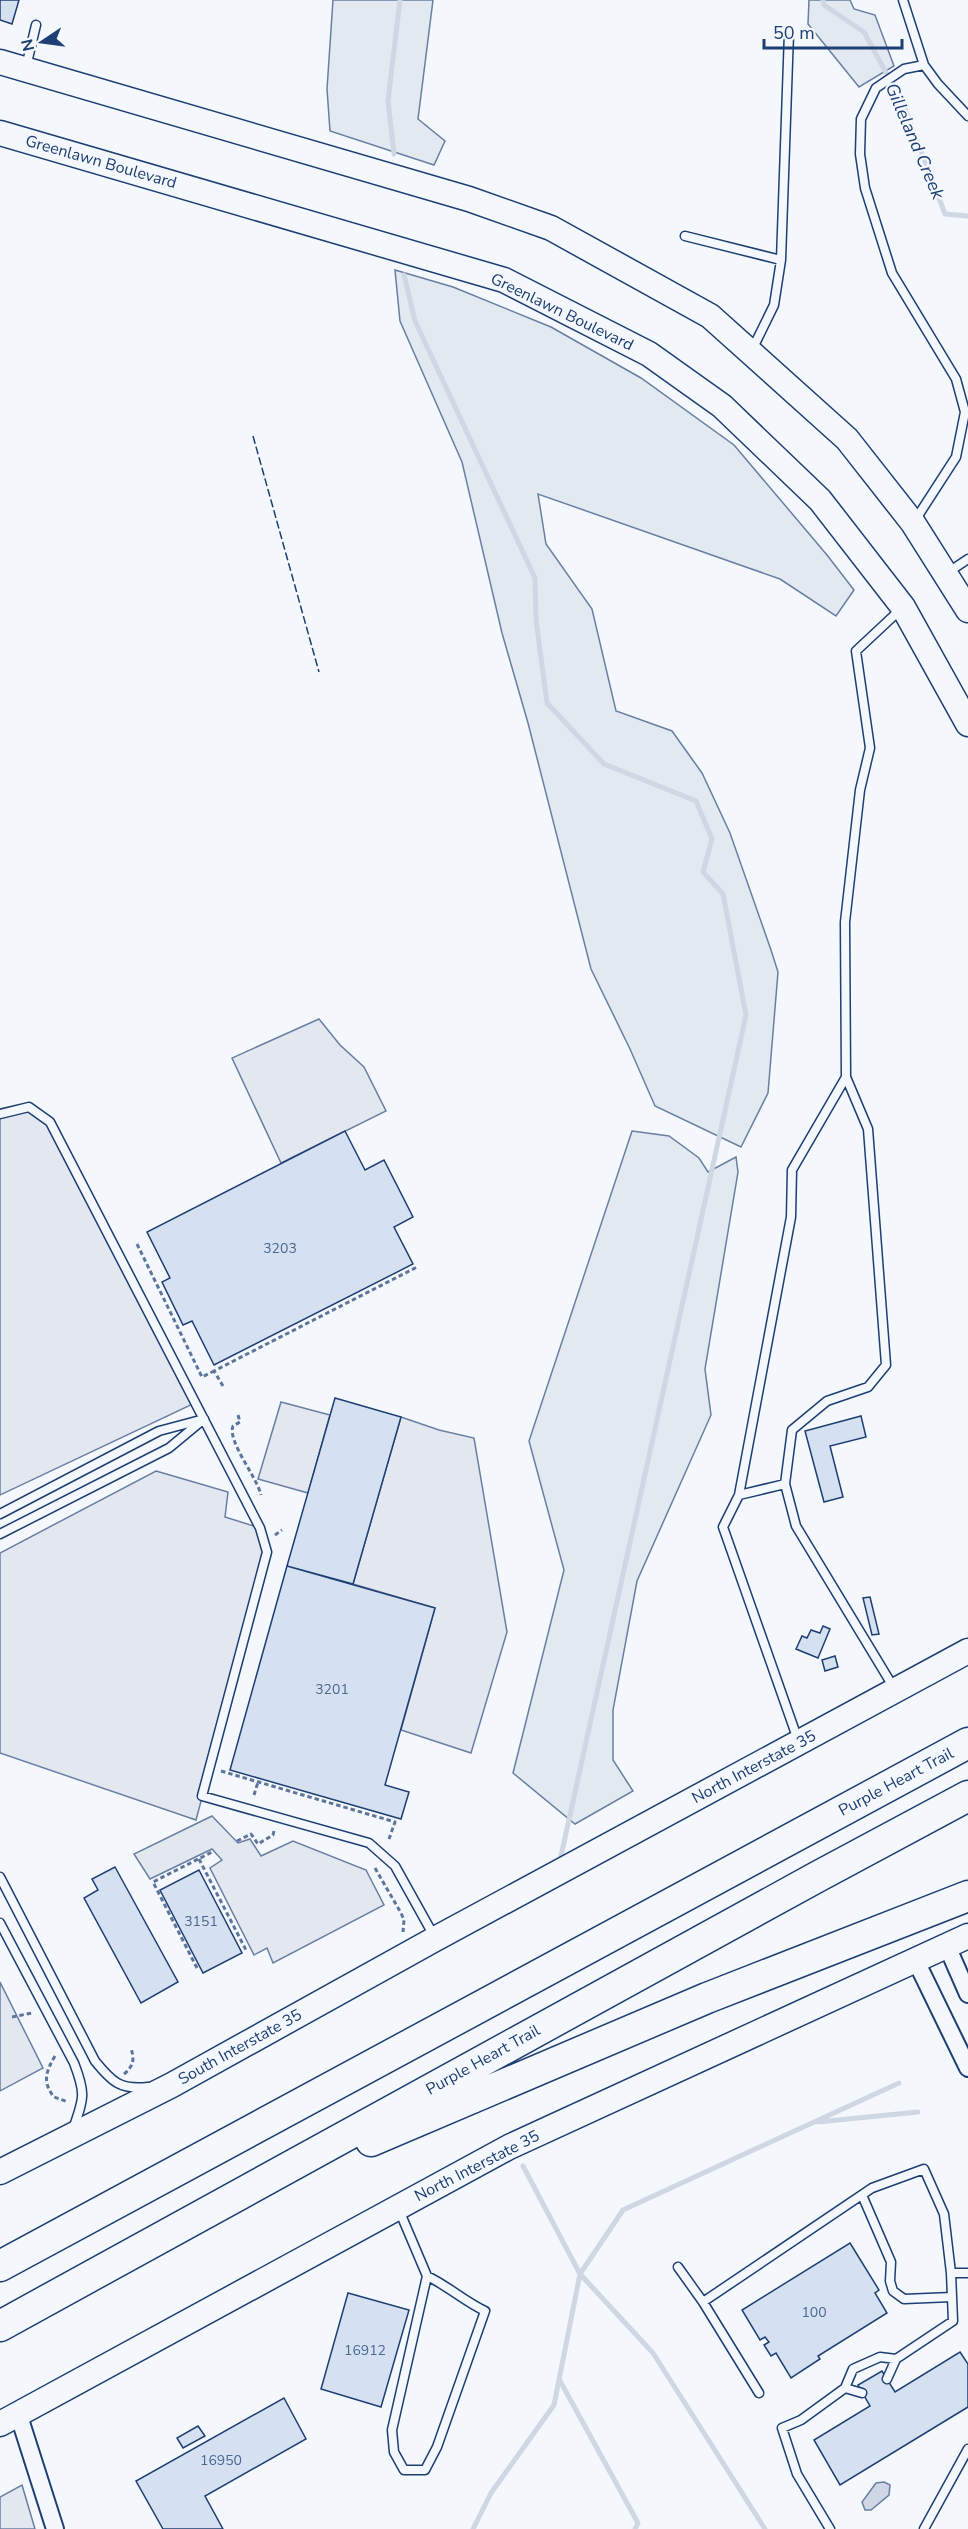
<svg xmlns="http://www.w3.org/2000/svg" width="968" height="2529" viewBox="0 0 968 2529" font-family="'Nunito Sans',sans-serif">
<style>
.green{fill:#e3e9f0;stroke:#687fa3;stroke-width:1.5}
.parking{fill:#e3e8f0;stroke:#687fa3;stroke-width:1.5}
.water{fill:#cfd7e4;stroke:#687fa3;stroke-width:1.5}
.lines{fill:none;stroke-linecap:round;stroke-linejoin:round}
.stream{stroke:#cfd7e4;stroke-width:5}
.building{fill:#d5e0f0;stroke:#1d3f73;stroke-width:1.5}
.lane-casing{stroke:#1d3f73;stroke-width:11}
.street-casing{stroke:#1d3f73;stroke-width:20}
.secondary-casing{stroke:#1d3f73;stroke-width:27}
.highway-casing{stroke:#1d3f73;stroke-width:33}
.path{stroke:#5e769c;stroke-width:3;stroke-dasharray:4.5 3;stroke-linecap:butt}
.lane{stroke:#f4f7fb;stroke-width:8}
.street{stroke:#f4f7fb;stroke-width:16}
.secondary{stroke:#f4f7fb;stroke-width:24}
.highway{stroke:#f4f7fb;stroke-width:30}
.fence{stroke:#1d3f73;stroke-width:1.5;stroke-dasharray:8 3;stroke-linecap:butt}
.labels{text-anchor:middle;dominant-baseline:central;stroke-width:4.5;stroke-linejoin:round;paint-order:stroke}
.number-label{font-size:14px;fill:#4b6792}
.street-label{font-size:16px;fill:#1d3f73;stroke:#f4f7fb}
.water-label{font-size:18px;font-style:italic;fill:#1d3f73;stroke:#f4f7fb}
</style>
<rect width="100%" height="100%" fill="#f4f7fb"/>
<path class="green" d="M333,0H433L418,119L445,141L434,165L330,131L327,89Z
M809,0H850L854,9L875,15L894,66L859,87L808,24Z
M395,270L453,287L551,327L641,378L734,445L827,555L854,590L836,616L780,579L538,494L546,544L592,609L616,711L672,731L702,773L730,833L771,950L778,972L768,1093L741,1147L655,1106L630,1049L591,969L528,723L502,633L462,462L400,321Z
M632,1131L669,1136L699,1158L708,1172L736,1157L738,1172L705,1369L711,1415L637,1581L613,1710V1760L633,1791L575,1824L513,1773L564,1570L529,1441Z"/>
<path class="parking" d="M319,1019L340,1045L364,1067L386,1111L281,1163L232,1058Z
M29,1107L50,1122L195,1403L0,1495V1114Z
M281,1402L330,1415L308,1493L258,1479Z
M401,1417L439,1430L474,1438L507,1632L471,1753L401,1730L435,1608L353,1584Z
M156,1471L228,1492L225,1517L260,1528L267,1552L196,1820L0,1753V1553Z
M212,1816L238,1843L250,1839L261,1856L293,1841L366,1870L384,1905L273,1963L267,1948L254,1955L210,1868L222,1860L212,1849L150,1879L134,1854Z
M0,1982L43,2068L0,2091Z
M22,2485L35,2529H0V2497Z"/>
<path class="water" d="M884,2482L890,2485L889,2495L871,2510H865L862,2502L876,2483Z"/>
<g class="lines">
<path class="stream" d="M823,0L824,5L864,32L903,104L945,214L968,216
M394,154L388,101L400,0
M404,275L415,321L535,578L536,620L547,703L604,764L696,801L712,839L703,872L723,894L746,1015L561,1856
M818,2122L918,2112
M559,2379L638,2523L635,2529
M473,2529L491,2493L554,2405L580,2274L523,2166
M765,2529L653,2353L580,2274L623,2210L899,2083"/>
</g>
<path class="building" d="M0,0H19L12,24L0,20Z
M345,1131L365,1170L384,1160L413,1217L394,1227L413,1264L214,1365L192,1321L183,1325L162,1282L170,1278L147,1232Z
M335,1398L401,1417L353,1584L287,1566Z
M861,1416L866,1437L830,1446L843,1497L824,1502L805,1431Z
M287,1566L435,1608L385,1785L409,1792L401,1819L230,1770Z
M870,1597L879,1634L872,1635L863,1598Z
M823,1626L830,1629L818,1658L796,1649L802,1636L807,1638L811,1630L820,1633Z
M835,1656L838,1667L825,1671L822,1660Z
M115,1867L178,1982L141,2003L84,1898L98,1890L92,1879Z
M199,1870L242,1953L203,1973L160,1890Z
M850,2243L879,2290L875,2293L887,2313L818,2356L820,2359L791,2378L776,2353L771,2356L764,2345L769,2342L765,2337L760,2340L742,2310Z
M348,2293L409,2310L381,2407L321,2389Z
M960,2352L968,2364V2407L840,2485L814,2440L870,2406L858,2385L882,2371L895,2392Z
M284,2398L306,2439L205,2496L223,2529H163L136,2481Z
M198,2426L205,2436L183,2448L177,2438Z"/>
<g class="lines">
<g class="lane-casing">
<path id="lane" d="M903,0L924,65
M26,67L36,25
M685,236L781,260L774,305L752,350
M781,260L789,33
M914,522L956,457L965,412L956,379L892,273L865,188L860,154L861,119L876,88L904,69L924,65L938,84L968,116
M947,573L968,559
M0,1114L29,1107L50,1122L260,1528L267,1552L202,1796L369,1843L395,1866L434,1936
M785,1484L739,1495L723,1527L798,1740
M739,1495L791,1217L792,1170L846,1077
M0,1514L159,1431L204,1419L169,1448L0,1534
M894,1688L796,1526L785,1484L792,1430L827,1401L868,1387L886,1365L868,1129L846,1077L845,922L860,790L870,748L856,651L901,609
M0,1877L95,2061C112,2082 120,2090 148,2087
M0,1923L74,2063C86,2094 84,2098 73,2129
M862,2195L891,2262L890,2281L893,2291L904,2299L952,2297
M399,2210L427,2276L392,2430L394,2452L404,2470H425L437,2447L485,2311C464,2301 448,2286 427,2276
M678,2267L703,2302L759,2393
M951,2273H968
M703,2302L872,2188L924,2169L944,2214L951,2273L953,2321L896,2359L880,2357L853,2369L845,2388L801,2420L782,2428L797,2474L830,2529
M887,2379L896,2359
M845,2388L862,2393
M924,2529L968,2449"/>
</g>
<g class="street-casing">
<path id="street" d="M947,1946L968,1994
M916,1961L968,2068
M18,2413L55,2529"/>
</g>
<g class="secondary-casing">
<path id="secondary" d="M0,62L469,199L551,228L710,316L847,439L913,523L968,610
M0,133L504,280L649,354L722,406L820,500L903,607L968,724
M0,2172L172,2085L435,1939L968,1651
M0,2424L509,2147L968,1936"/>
</g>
<g class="highway-casing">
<path id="highway" d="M371,2141L707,1998L968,1896
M0,2266L968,1743
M0,2326L817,1877L968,1796"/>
</g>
<path class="path" d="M137,1244L202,1377L214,1371
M223,1386L214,1371L417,1267
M238,1415L240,1422L233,1426C227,1441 257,1477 261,1495
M275,1535L282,1530
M221,1771L395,1822L389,1839
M254,1795L258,1782
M237,1841L251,1834L258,1844L273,1835L274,1831
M199,1859L247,1952
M375,1868L401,1913L404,1920L403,1932
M197,1968L153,1882L214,1851
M12,2017L32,2013
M55,2056C46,2071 42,2082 54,2097L68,2102
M124,2074C133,2067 135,2059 131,2049"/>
<use href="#lane" class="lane"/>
<use href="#street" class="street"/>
<use href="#secondary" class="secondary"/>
<use href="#highway" class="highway"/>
<path class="fence" d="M253,436L319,672"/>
</g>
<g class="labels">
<g class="number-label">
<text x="280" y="1248">3203</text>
<text x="332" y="1689">3201</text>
<text x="201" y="1921">3151</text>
<text x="814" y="2312">100</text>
<text x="365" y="2350">16912</text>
<text x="221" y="2460">16950</text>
</g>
<g class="street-label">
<text transform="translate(101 162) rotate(16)">Greenlawn Boulevard</text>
<text transform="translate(562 312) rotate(26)">Greenlawn Boulevard</text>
<text transform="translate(754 1767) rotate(-28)">North Interstate 35</text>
<text transform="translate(896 1782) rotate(-28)">Purple Heart Trail</text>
<text transform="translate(240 2047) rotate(-29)">South Interstate 35</text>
<text transform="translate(483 2060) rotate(-29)">Purple Heart Trail</text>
<text transform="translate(477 2166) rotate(-27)">North Interstate 35</text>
</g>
<g class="water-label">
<text transform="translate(915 141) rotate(67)">Gilleland Creek</text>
</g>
</g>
<g transform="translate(42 42) rotate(257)" stroke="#f4f7fb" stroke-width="4.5" paint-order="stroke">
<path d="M0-4.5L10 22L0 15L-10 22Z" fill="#1d3f73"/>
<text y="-9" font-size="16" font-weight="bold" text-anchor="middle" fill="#1d3f73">N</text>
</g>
<path d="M764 39v9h138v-9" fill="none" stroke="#1d3f73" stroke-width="3"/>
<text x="773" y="39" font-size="18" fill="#1d3f73" stroke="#f4f7fb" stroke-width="4.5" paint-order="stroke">50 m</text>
</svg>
